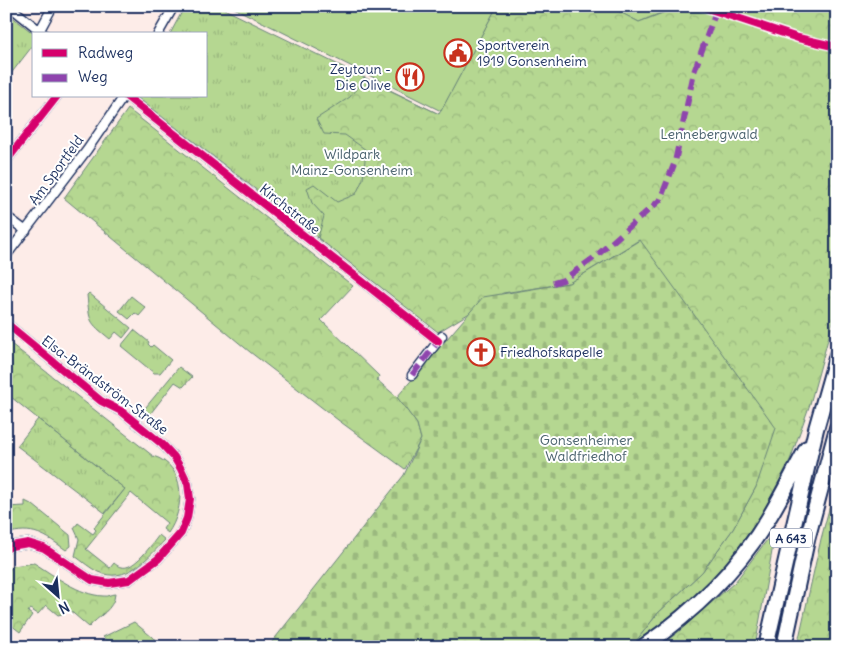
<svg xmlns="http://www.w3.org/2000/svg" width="843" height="653" viewBox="0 0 843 653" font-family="Delius,sans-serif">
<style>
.grass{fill:url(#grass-tufts);stroke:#688378}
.forest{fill:url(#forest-crowns);stroke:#688378}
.cemetery{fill:url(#cemetery-stones);stroke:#688378}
.pitch{fill:#b5d791;stroke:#688378}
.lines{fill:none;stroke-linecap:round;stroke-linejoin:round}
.minor-casing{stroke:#1b2f5e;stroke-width:11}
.motorway-casing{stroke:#1b2f5e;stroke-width:18}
.minor{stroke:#fff;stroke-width:8}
.motorway{stroke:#fff;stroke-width:14}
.quiet{stroke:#8e44ad;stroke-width:6;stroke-dasharray:12 6;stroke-linecap:butt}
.cycleway-casing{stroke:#fff;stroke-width:11}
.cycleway{stroke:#d6006c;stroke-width:8}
.labels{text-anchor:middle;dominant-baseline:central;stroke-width:4;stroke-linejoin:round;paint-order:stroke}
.shield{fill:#fff;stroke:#5f6d8e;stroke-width:1}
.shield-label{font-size:12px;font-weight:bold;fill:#1b2f5e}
.poi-label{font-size:14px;fill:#1b2f5e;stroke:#fff;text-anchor:start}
.park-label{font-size:14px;fill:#49616d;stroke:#fff}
.street-label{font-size:14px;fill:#1b2f5e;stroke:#fff}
</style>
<defs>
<pattern id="grass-tufts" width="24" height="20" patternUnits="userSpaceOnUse" patternTransform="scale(1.25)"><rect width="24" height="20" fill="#b5d791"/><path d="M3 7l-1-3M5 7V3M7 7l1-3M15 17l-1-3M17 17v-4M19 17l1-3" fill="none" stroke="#9bb97f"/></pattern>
<pattern id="forest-crowns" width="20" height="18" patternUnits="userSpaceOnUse" patternTransform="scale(1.25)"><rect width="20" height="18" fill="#b5d791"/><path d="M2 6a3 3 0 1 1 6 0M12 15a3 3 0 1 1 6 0" fill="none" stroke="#9bb97f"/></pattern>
<pattern id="cemetery-stones" width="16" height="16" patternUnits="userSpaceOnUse" patternTransform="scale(1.25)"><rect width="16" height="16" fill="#b5d791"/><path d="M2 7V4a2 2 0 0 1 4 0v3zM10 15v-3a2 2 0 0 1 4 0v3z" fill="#9bb97f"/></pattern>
</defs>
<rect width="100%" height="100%" fill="#fdece8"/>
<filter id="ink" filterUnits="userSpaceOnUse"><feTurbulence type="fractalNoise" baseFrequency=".02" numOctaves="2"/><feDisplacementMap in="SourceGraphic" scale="10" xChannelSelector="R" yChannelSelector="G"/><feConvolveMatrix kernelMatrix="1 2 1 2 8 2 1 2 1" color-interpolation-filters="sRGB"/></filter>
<g filter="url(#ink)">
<path class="grass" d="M185,6H218L439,114L416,314L138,98V96H206V34H170Z
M608,6H661L668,10L639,22Z
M6,12L34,34V44L6,80Z
M89,293L131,328L123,338L116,332L110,339C88,321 90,323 87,295Z
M131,296L146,308L139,316L135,313L129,319L119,311Z
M134,330L149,342L148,344L151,347L153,345L171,360L160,373H154L121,346Z
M179,367L192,377L183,387L175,382L147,418L141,413Z
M38,419L125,489L105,513L17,446Z"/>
<path class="forest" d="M497,6H608L639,22L668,11L661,6H837V307L810,404L790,460L762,514L727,564L688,606L636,641L658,613L702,572L733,529L756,487L639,240L569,283L503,293L438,332L318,238L324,216L312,203L307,188L314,184L337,202L356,194L363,179L366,150L345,135L324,134L316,119L350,97L364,78L439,114Z
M128,109L353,286L321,320L379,376L377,380L397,397L417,424L421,439L405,469L338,420L250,352L64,198Z
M6,340L153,456C187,466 185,509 168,533L163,529L167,523L131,493L86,549L110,568L114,563C115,564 119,567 121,567C134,571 152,544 159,535L165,540C147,559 126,584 98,572C90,568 82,561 75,556L79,539L74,528L78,523L93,534L96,530L94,528L125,489L6,393Z
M837,479V647H797L821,539Z
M25,501L33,505L70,535L71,546L66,550C45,535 33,526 6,534V507L25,506Z
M767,540H774L755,647H658L677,633L735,582Z
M34,563C55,576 79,595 103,596C108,597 110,594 115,594C114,610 98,616 89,627L67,608L62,614L58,615L46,605L38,614L30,609L28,612L32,615L20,632L6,621V574L13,566Z
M134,622L164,647H114L103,637Z"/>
<path class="cemetery" d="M640,240L776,428L756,487L733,529L702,572L658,613L636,641L626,647H268L404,475L421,439L417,424L397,397L483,297L569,283Z"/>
<path class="pitch" d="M230,6H497L441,111Z"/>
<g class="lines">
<g class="minor-casing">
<path id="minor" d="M9,6L44,34
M40,30L53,6
M158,34L174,6
M126,96L438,341
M6,161L57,96
M6,216L26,231
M6,256L87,150L124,96
M6,323L101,401L121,411L162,444L174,457L181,469L188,484L190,499L187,518L181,533L158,559L129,580L109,583L92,580L44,548L28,543L11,546L6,549
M412,375L442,336"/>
</g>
<g class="motorway-casing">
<path id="motorway" d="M643,647C693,612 737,571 768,519C782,496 794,471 807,448
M766,647L816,429L837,355
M784,647L807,540L837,428"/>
</g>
<use href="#minor" class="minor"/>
<use href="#motorway" class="motorway"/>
<path class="quiet" d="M553,283L563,280L595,257L660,200L675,162L694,72L716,11
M412,375L441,338"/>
<g class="cycleway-casing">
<path id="cycleway" d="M701,6L798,38L837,47
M126,96L438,341
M6,161L57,96
M6,323L101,401L121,411L162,444L174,457L181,469L188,484L190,499L187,518L181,533L158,559L129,580L109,583L92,580L44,548L28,543L11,546L6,549"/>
</g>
<use href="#cycleway" class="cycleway"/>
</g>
</g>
<defs>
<g id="civic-ring" transform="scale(1.4375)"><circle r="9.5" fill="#fff" stroke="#c8321e" stroke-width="1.5"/><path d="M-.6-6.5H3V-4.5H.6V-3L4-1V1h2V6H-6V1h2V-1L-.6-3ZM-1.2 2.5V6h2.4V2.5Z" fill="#c8321e"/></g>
<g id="restaurant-ring" transform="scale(1.4375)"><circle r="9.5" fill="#fff" stroke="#c8321e" stroke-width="1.5"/><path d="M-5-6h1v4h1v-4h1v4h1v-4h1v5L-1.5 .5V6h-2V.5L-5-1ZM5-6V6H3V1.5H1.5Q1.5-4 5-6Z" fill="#c8321e"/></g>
<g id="church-ring" transform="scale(1.4375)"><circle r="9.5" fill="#fff" stroke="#c8321e" stroke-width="1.5"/><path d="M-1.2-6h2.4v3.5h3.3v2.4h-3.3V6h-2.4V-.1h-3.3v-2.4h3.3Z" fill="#c8321e"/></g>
</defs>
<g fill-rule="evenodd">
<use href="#civic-ring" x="458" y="53"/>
<use href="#restaurant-ring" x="410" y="77"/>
<use href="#church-ring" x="481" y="352"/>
</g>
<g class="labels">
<rect class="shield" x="770" y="528.5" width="42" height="19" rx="4"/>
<g class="shield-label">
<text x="791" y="538">A 643</text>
</g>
<g class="poi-label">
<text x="477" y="45">Sportverein<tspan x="477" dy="16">1919 Gonsenheim</tspan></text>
<text x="391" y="69" text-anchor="end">Zeytoun -<tspan x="391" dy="16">Die Olive</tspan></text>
<text x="500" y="352">Friedhofskapelle</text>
</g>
<g class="park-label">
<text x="709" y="134">Lennebergwald</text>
<text x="352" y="154">Wildpark<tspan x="352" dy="16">Mainz-Gonsenheim</tspan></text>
<text x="586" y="440">Gonsenheimer<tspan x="586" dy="16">Waldfriedhof</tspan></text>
</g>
<g class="street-label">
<text transform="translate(56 170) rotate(-54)">Am Sportfeld</text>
<text transform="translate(290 209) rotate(38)">Kirchstraße</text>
<text transform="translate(105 385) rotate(37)">Elsa-Brändström-Straße</text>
</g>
</g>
<rect width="843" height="653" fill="none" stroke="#fff" stroke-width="25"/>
<rect x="12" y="12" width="818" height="628" fill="none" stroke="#1b2f5e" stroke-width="2" filter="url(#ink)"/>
<rect x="32" y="32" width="175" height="65" fill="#ffffff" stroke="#a4acbf"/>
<rect x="42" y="49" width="25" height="8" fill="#d6006c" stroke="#a4acbf"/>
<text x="78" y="58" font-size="15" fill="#1b2f5e">Radweg</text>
<rect x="42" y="74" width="25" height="8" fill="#8e44ad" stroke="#a4acbf"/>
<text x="78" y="82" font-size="15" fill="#1b2f5e">Weg</text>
<g transform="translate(58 596) rotate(153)" stroke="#ffffff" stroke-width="4" paint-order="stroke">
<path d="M0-4L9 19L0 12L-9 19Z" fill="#1b2f5e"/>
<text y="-8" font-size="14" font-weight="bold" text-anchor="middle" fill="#1b2f5e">N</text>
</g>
</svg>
